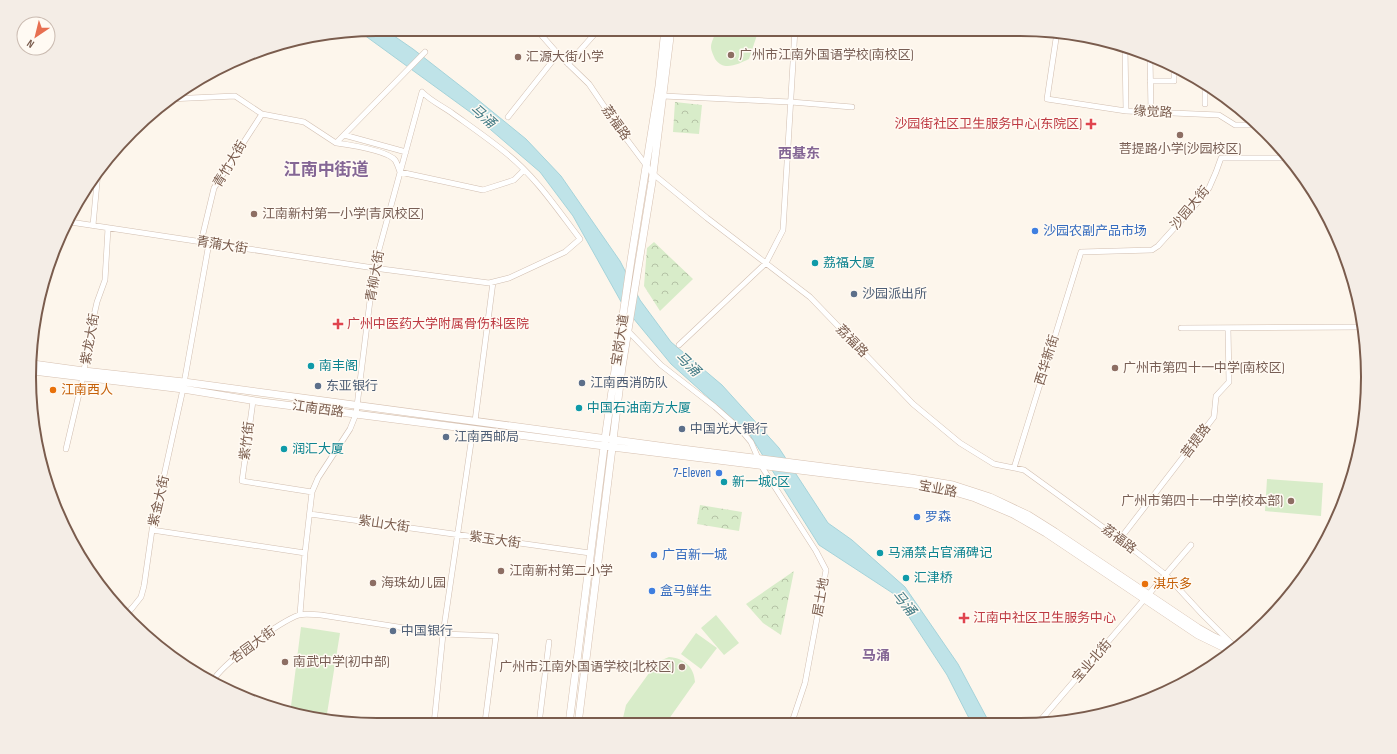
<svg xmlns="http://www.w3.org/2000/svg" width="1397" height="754" viewBox="0 0 1397 754" font-family="'Sofia Sans Condensed','Noto Sans SC',sans-serif">
<style>
.forest{fill:url(#forest-crowns)}
.garden{fill:#d8ecc9}
.water{fill:#bfe3e8;stroke:#a5d3da}
.lines{fill:none;stroke-linecap:round;stroke-linejoin:round}
.street-casing{stroke:#d1beb0;stroke-width:6}
.secondary-casing{stroke:#d6c0b0;stroke-width:8}
.street{stroke:#fff;stroke-width:5}
.secondary{stroke:#fff;stroke-width:7}
.education-dot{fill:#8d6e63;stroke:#fffaf3;stroke-width:1.5}
.health-dot{fill:#e0444e;stroke:#fffaf3;stroke-width:1.5}
.shop-dot{fill:#3f7fe0;stroke:#fffaf3;stroke-width:1.5}
.culture-dot{fill:#0f9aa8;stroke:#fffaf3;stroke-width:1.5}
.service-dot{fill:#5c6f8a;stroke:#fffaf3;stroke-width:1.5}
.food-dot{fill:#e8710a;stroke:#fffaf3;stroke-width:1.5}
.labels{text-anchor:middle;dominant-baseline:central;stroke-width:3;stroke-linejoin:round;paint-order:stroke}
.education-label{font-size:13px;fill:#785e54;stroke:#fffaf3;text-anchor:start}
.street-label{font-size:13px;fill:#7a5c4d;stroke:#fffaf3}
.health-label{font-size:13px;fill:#be3a42;stroke:#fffaf3;text-anchor:start}
.shop-label{font-size:13px;fill:#366cbe;stroke:#fffaf3;text-anchor:start}
.culture-label{font-size:13px;fill:#0d838f;stroke:#fffaf3;text-anchor:start}
.service-label{font-size:13px;fill:#4e5e75;stroke:#fffaf3;text-anchor:start}
.food-label{font-size:13px;fill:#c56008;stroke:#fffaf3;text-anchor:start}
.water-label{font-size:14px;font-style:italic;fill:#437c86;stroke:#fffaf3}
.neighbourhood-label{font-size:14px;font-weight:bold;fill:#846695;stroke:#fffaf3}
.district-label{font-size:17px;font-weight:bold;fill:#846695;stroke:#fffaf3}
.rim{fill:none;stroke:#7a5c4d;stroke-width:2}
</style>
<defs>
<pattern id="forest-crowns" width="20" height="18" patternUnits="userSpaceOnUse"><rect width="20" height="18" fill="#d8ecc9"/><path d="M2 6a3 3 0 1 1 6 0M12 15a3 3 0 1 1 6 0" fill="none" stroke="#b4c2a5"/></pattern>
</defs>
<rect width="100%" height="100%" fill="#fdf6ec"/>
<path class="forest" d="M675,102L702,105L699,134L673,132Z
M654,242L693,279L660,311L644,286L647,248Z
M700,505L742,512L739,531L697,524Z
M794,571L781,635L763,623L746,604Z"/>
<path class="garden" d="M717,29H759L749,59C738,64 724,72 715,59C714,56 711,51 711,47C711,42 715,35 717,29Z
M1267,479L1323,483L1321,516L1265,511Z
M716,615L739,643L724,655L701,628Z
M301,627L340,633L326,720L290,714Z
M696,633L717,648L701,669L681,654Z
M669,657C683,658 694,666 695,682L666,723H627L623,718L626,705L657,662Z"/>
<path class="water" d="M377,29H384L413,49L472,95L526,139L561,176L620,261L640,300L671,342L722,385L779,448L828,523L852,540L905,587L958,664L989,722H971L947,675L894,594L819,545L750,435L671,364L624,307L573,216L540,172L470,112L360,32Z"/>
<g class="lines">
<g class="street-casing">
<path id="street" d="M536,29L558,54
M1057,32L1047,99L1126,111L1219,115L1235,125H1258
M1125,47L1126,111
M1150,57L1151,112
M568,64L599,29
M1150,81H1174V67
M1205,84V104
M663,96L791,102L852,107
M169,99L235,96L262,114L304,122L336,143L425,52
M1235,108V105
M508,117L558,54L589,84L625,137L652,173L707,218L810,297L913,404L960,443L994,464L1024,470L1122,541L1166,575L1202,614L1232,644
M344,135L406,152
M336,143C350,145 386,150 395,160C397,163 399,169 400,172
M400,172L483,190L514,180L524,170
M70,222L374,268L489,283L509,278L565,252L580,239C557,209 536,177 506,153C489,139 470,126 452,113C442,106 431,101 422,92L374,268L356,414L350,429L318,478L312,492L305,553L300,614
M93,225L98,172
M201,242L214,188L262,114
M1181,328L1363,327
M628,331L661,365L715,407L741,430L751,442L762,467L816,551L826,570L805,683L793,719
M679,345L766,263L783,230L795,29
M253,401L242,481L312,492
M475,421L493,282
M66,449L83,377L90,333L97,302L105,280L108,228
M1014,468L1081,252L1152,250L1158,246L1196,204L1209,188L1216,172L1221,158H1289
M310,514L590,553
M152,530L305,553
M1120,539L1214,417L1216,396L1229,382L1228,328
M126,615L133,607L141,597L144,586L152,530L183,389L209,243
M212,682C222,664 279,622 299,615C306,613 314,615 321,615L443,634L496,636L485,722
M1039,722L1191,545
M434,724L443,634L473,429
M485,724V722L494,724
M539,724L549,642"/>
</g>
<g class="secondary-casing">
<path id="secondary" d="M33,364L84,371L184,382L674,448L911,478L953,485L990,497L1028,515L1055,532L1198,628L1214,637L1236,647
M33,371L183,389L262,402L604,446L920,485L951,491L975,498L1013,514L1046,533L1198,635L1231,651
M569,724L605,439L631,260L659,86L665,29
M578,724L622,367L652,182L671,29"/>
</g>
<use href="#street" class="street"/>
<use href="#secondary" class="secondary"/>
</g>
<g class="education-dot">
<circle cx="731" cy="55" r="4"/>
<circle cx="518" cy="57" r="4"/>
<circle cx="1180" cy="135" r="4"/>
<circle cx="254" cy="214" r="4"/>
<circle cx="1115" cy="368" r="4"/>
<circle cx="1291" cy="501" r="4"/>
<circle cx="501" cy="571" r="4"/>
<circle cx="373" cy="583" r="4"/>
<circle cx="285" cy="662" r="4"/>
<circle cx="682" cy="667" r="4"/>
</g>
<g class="health-dot">
<path d="M1089 118h4v4h4v4h-4v4h-4v-4h-4v-4h4z"/>
<path d="M336 318h4v4h4v4h-4v4h-4v-4h-4v-4h4z"/>
<path d="M962 612h4v4h4v4h-4v4h-4v-4h-4v-4h4z"/>
</g>
<g class="shop-dot">
<circle cx="1035" cy="231" r="4"/>
<circle cx="719" cy="473" r="4"/>
<circle cx="917" cy="517" r="4"/>
<circle cx="654" cy="555" r="4"/>
<circle cx="652" cy="591" r="4"/>
</g>
<g class="culture-dot">
<circle cx="815" cy="263" r="4"/>
<circle cx="311" cy="366" r="4"/>
<circle cx="579" cy="408" r="4"/>
<circle cx="284" cy="449" r="4"/>
<circle cx="724" cy="482" r="4"/>
<circle cx="880" cy="553" r="4"/>
<circle cx="906" cy="578" r="4"/>
</g>
<g class="service-dot">
<circle cx="854" cy="294" r="4"/>
<circle cx="582" cy="383" r="4"/>
<circle cx="318" cy="386" r="4"/>
<circle cx="682" cy="429" r="4"/>
<circle cx="446" cy="437" r="4"/>
<circle cx="393" cy="631" r="4"/>
</g>
<g class="food-dot">
<circle cx="53" cy="390" r="4"/>
<circle cx="1145" cy="584" r="4"/>
</g>
<g class="labels">
<g class="education-label">
<text x="739" y="55">广州市江南外国语学校(南校区)</text>
<text x="526" y="57">汇源大街小学</text>
<text x="1180" y="149" text-anchor="middle">菩提路小学(沙园校区)</text>
<text x="262" y="214">江南新村第一小学(青凤校区)</text>
<text x="1123" y="368">广州市第四十一中学(南校区)</text>
<text x="1283" y="501" text-anchor="end">广州市第四十一中学(校本部)</text>
<text x="509" y="571">江南新村第二小学</text>
<text x="381" y="583">海珠幼儿园</text>
<text x="293" y="662">南武中学(初中部)</text>
<text x="674" y="667" text-anchor="end">广州市江南外国语学校(北校区)</text>
</g>
<g class="street-label">
<text transform="translate(1153 112) rotate(3)">缘觉路</text>
<text transform="translate(616 123) rotate(55)">荔福路</text>
<text transform="translate(230 164) rotate(-59)">青竹大街</text>
<text transform="translate(1190 208) rotate(-50)">沙园大街</text>
<text transform="translate(222 245) rotate(9)">青蒲大街</text>
<text transform="translate(375 276) rotate(-80)">青柳大街</text>
<text transform="translate(90 339) rotate(-80)">紫龙大街</text>
<text transform="translate(620 340) rotate(-81)">宝岗大道</text>
<text transform="translate(852 341) rotate(46)">荔福路</text>
<text transform="translate(1047 360) rotate(-73)">西华新街</text>
<text transform="translate(318 409) rotate(8)">江南西路</text>
<text transform="translate(247 441) rotate(-83)">紫竹街</text>
<text transform="translate(1196 441) rotate(-53)">菩提路</text>
<text transform="translate(938 489) rotate(11)">宝业路</text>
<text transform="translate(159 501) rotate(-77)">紫金大街</text>
<text transform="translate(384 524) rotate(8)">紫山大街</text>
<text transform="translate(1119 539) rotate(37)">荔福路</text>
<text transform="translate(495 540) rotate(8)">紫玉大街</text>
<text transform="translate(821 597) rotate(-80)">居士地</text>
<text transform="translate(253 645) rotate(-36)">杏园大街</text>
<text transform="translate(1092 661) rotate(-49)">宝业北街</text>
</g>
<g class="health-label">
<text x="1082" y="124" text-anchor="end">沙园街社区卫生服务中心(东院区)</text>
<text x="347" y="324">广州中医药大学附属骨伤科医院</text>
<text x="973" y="618">江南中社区卫生服务中心</text>
</g>
<g class="shop-label">
<text x="1043" y="231">沙园农副产品市场</text>
<text x="711" y="473" text-anchor="end">7-Eleven</text>
<text x="925" y="517">罗森</text>
<text x="662" y="555">广百新一城</text>
<text x="660" y="591">盒马鲜生</text>
</g>
<g class="culture-label">
<text x="823" y="263">荔福大厦</text>
<text x="319" y="366">南丰阁</text>
<text x="587" y="408">中国石油南方大厦</text>
<text x="292" y="449">润汇大厦</text>
<text x="732" y="482">新一城C区</text>
<text x="888" y="553">马涌禁占官涌碑记</text>
<text x="914" y="578">汇津桥</text>
</g>
<g class="service-label">
<text x="862" y="294">沙园派出所</text>
<text x="590" y="383">江南西消防队</text>
<text x="326" y="386">东亚银行</text>
<text x="690" y="429">中国光大银行</text>
<text x="454" y="437">江南西邮局</text>
<text x="401" y="631">中国银行</text>
</g>
<g class="food-label">
<text x="61" y="390">江南西人</text>
<text x="1153" y="584">淇乐多</text>
</g>
<g class="water-label">
<text transform="translate(483 116) rotate(41)">马涌</text>
<text transform="translate(688 364) rotate(44)">马涌</text>
<text transform="translate(904 603) rotate(51)">马涌</text>
</g>
<g class="neighbourhood-label">
<text x="799" y="153">西基东</text>
<text x="876" y="655">马涌</text>
</g>
<g class="district-label">
<text x="326" y="170">江南中街道</text>
</g>
</g>
<path d="M0 0H1397V754H0ZM377 36H1020A341 341 0 0 1 1361 377V377A341 341 0 0 1 1020 718H377A341 341 0 0 1 36 377V377A341 341 0 0 1 377 36Z" fill="#f4ede6" fill-rule="evenodd"/>
<path class="rim" d="M377 36H1020A341 341 0 0 1 1361 377V377A341 341 0 0 1 1020 718H377A341 341 0 0 1 36 377V377A341 341 0 0 1 377 36Z"/>
<g transform="translate(36 36) rotate(215)"><circle r="19" fill="#fffaf3" stroke="#cabbb1"/>
<path d="M0-3L7 15L0 10L-7 15Z" fill="#e76f51"/>
<text y="-6" font-size="11" font-weight="bold" text-anchor="middle" fill="#7a5c4d">N</text>
</g>
</svg>
